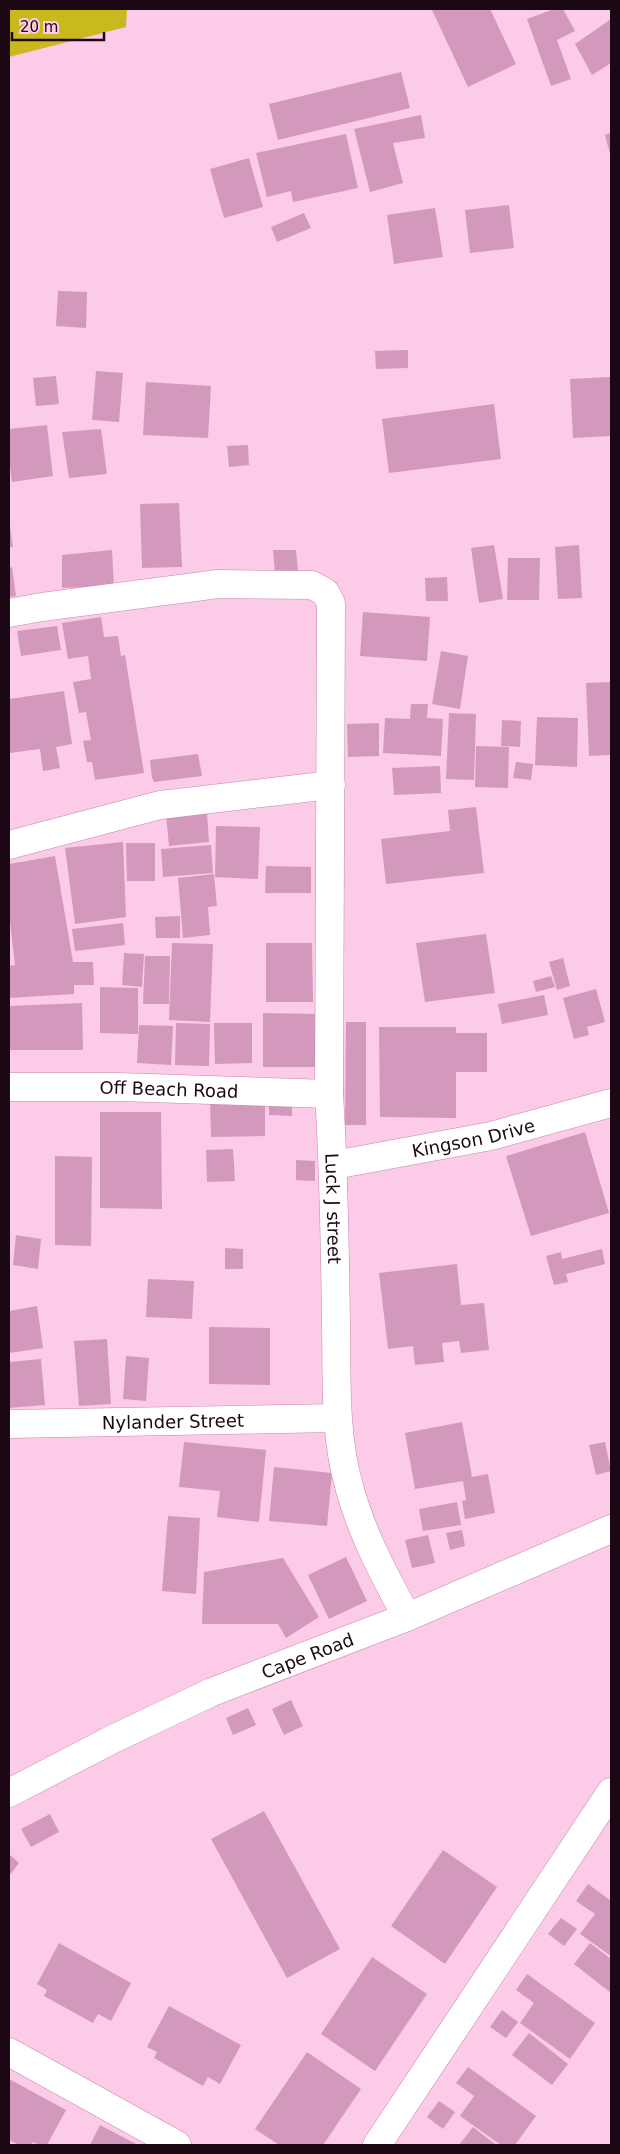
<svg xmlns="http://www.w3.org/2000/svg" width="620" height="2154" viewBox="0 0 620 2154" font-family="'DejaVu Sans',sans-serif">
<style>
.green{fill:#c9b91f}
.building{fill:#d399bc}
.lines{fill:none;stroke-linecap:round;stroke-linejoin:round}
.street-casing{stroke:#c288aa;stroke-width:29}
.secondary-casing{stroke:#c288aa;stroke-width:29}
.street{stroke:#fff;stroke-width:28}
.secondary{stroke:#fff;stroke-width:28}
.labels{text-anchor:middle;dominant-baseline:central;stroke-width:4.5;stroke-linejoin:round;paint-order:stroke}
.street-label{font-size:18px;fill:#1c0814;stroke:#fccbe7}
</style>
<rect width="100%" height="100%" fill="#fccbe7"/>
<path class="green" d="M9,9H127L126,27L9,57Z"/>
<path class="building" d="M435,9H490L516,64L468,87L432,10Z
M554,9H563L575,31L557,40L571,79L551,86L527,19Z
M611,19V63L592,75L575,44Z
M401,72L410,108L278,140L269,104Z
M421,115L425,138L393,143L403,183L370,192L354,129Z
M611,133V158L605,135Z
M346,134L358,188L293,202L291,191L267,197L256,153Z
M249,158L263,207L224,218L210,169Z
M509,205L514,248L470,253L465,210Z
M435,208L443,257L394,264L387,215Z
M304,213L311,228L277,242L271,227Z
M58,291L87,292L86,328L56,326Z
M408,350V368L376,369L375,351Z
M96,371L123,373L119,422L92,420Z
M56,376L59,404L36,406L33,378Z
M611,377V436L573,438L570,379Z
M146,382L211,386L208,438L143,435Z
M494,404L501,459L389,473L382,419Z
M47,425L53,476L12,482L9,458V429Z
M101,429L107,474L69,478L62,432Z
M248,445L249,465L229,467L227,446Z
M179,503L182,567L142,568L140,504Z
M9,519L13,547H9Z
M494,545L503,599L479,603L471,548Z
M579,545L582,598L558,599L555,547Z
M112,550L114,586L62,588V555Z
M273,550H296L298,572L275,574Z
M508,558H540L539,600H507Z
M12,567L16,596L9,597V568Z
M447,577L448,601H426L425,578Z
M363,612L430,617L427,661L360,656Z
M101,617L104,637L118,636L121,656L125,655L144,773L95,780L92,762H87L83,741L91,740L86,712L79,713L73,682L91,679L88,656L68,659L62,623Z
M57,626L61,650L21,656L17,631Z
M441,651L468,656L460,709L432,704Z
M611,682V755L589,756L586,683Z
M64,691L72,744L56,747L60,768L43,771L40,749L10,753L9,699Z
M411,704H428L427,718L443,719L441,756L383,753L385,718L410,719Z
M449,713L476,714L474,780L446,779Z
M537,717L578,718L577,767L535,765Z
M502,720L521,721L520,747L501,746Z
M379,723V756L348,757L347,724Z
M476,746L509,747L508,788L475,787Z
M198,754L202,776L154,782L152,778L150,760Z
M516,762L533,764L531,780L513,778Z
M440,766L441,793L394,795L392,768Z
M476,807L484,873L386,884L381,839L450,831L448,810Z
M207,812L209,842L169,846L166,815Z
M216,826L260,827L258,879L215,877Z
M123,842L126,917L75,924L65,848Z
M126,843H155V881H127Z
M211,845L213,873L163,877L161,849Z
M55,856L73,962H93L94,985H74V994L9,998V966L15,965L9,913V864Z
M266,866L311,867V893H265Z
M214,874L217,906L208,907L210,935L183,938L178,878Z
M180,916V938H156L155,917Z
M123,923L125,945L75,951L72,929Z
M486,934L495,993L425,1002L416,943Z
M172,943L213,944L210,1022L169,1020Z
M266,943H312L313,1002H266Z
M124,953L144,954L142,987L122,985Z
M145,956H170L169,1004H143Z
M563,958L570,986L557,990L549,962Z
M551,976L555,987L536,992L533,981Z
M100,987L138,988V1034L100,1033Z
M596,989L605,1022L587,1027L589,1035L574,1039L563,998Z
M544,995L548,1015L502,1024L498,1004Z
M82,1003L83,1050H9V1006Z
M263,1013L317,1014L316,1067H263Z
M346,1022H366V1125H345Z
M176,1023L210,1024L209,1066L175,1065Z
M214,1023H252V1063L215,1064Z
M139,1025L173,1026L171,1065L137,1063Z
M379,1027H456V1033H487V1072H456V1118L380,1117Z
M269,1096L292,1097V1116L269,1115Z
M210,1097H265V1136L211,1137Z
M100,1112H161L162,1209L100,1208Z
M585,1132L609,1213L531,1236L506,1156Z
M233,1149L235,1181L207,1182L206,1150Z
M55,1156L92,1157L91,1246L55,1245Z
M296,1160L315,1161V1181L296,1180Z
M16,1235L41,1239L38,1269L13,1265Z
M225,1248L243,1249V1269H225Z
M602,1249L605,1264L566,1274L568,1282L554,1285L546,1256L561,1252L562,1259Z
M457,1264L461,1305L484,1303L489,1350L461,1353L459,1341L442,1343L444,1362L415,1365L413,1346L388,1349L379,1273Z
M148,1279L194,1281L192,1319L146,1317Z
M37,1306L43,1348L9,1353V1311Z
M209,1327L270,1328V1385L209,1384Z
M107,1339L111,1404L79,1406L74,1341Z
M126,1356L149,1358L146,1401L123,1399Z
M41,1359L45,1405L9,1408V1362Z
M462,1422L472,1477L488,1474L495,1513L465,1519L462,1501L466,1500L463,1481L415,1489L405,1433Z
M184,1442L266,1450L259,1522L217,1517L220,1491L179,1487Z
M605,1442L611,1471L596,1475L589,1445Z
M274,1467L332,1473L327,1526L269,1521Z
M457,1502L461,1525L423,1531L419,1509Z
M168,1516L200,1518L196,1594L162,1591Z
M462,1530L465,1546L450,1550L446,1533Z
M428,1535L435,1563L412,1568L405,1540Z
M346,1557L367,1601L329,1619L308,1575Z
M283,1558L319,1617L286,1638L278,1624H202L204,1572Z
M291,1700L303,1726L284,1735L272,1709Z
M248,1708L256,1725L233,1735L226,1718Z
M264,1811L340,1949L287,1978L211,1839Z
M50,1814L59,1832L31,1847L21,1829Z
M443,1850L497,1887L445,1964L391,1926Z
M9,1854L19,1863L9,1876Z
M588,1884L611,1901V1956L580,1934L595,1914L576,1901Z
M561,1918L577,1929L564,1946L548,1934Z
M59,1943L131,1983L111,2021L98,2014L93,2023L44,1996L47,1990L37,1984Z
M590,1943L611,1959V1993L574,1964Z
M372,1957L427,1994L375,2071L321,2034Z
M527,1974L595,2023L570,2059L520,2023L534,2003L516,1990Z
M169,2006L241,2045L220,2084L208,2077L203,2086L154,2058L157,2052L147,2047Z
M502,2010L518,2022L506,2038L490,2027Z
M529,2033L568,2064L552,2085L512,2055Z
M307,2052L361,2089L323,2145H279L255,2129Z
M468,2067L536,2116L515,2145H501L460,2116L474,2096L456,2083Z
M9,2079L66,2110L47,2145H39L33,2142L31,2145H19L9,2140Z
M439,2101L455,2112L443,2129L427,2117Z
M100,2125L138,2145H90Z
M473,2127L496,2145H459Z"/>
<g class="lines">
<g class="street-casing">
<g id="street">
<path id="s1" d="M9,613L42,607L218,584L312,585L325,592L331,603L329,1094C334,1171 335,1247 336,1324C337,1378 334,1434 349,1486C361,1532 384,1575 407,1617"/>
<path d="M9,845L160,805L331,785"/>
<path id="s2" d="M9,1087H119L329,1094"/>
<path id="s3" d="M334,1165L491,1136L611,1103"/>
<path id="s4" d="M9,1424L337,1418"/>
<path d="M9,2052L177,2145"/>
<path d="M377,2145L611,1792"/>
</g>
</g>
<g class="secondary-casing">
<g id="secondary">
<path id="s5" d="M9,1793L113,1739L212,1692L407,1617L611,1529"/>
</g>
</g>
<use href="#street" class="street"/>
<use href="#secondary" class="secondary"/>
</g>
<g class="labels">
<g class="street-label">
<text stroke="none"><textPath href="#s2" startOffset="160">Off Beach Road</textPath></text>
<text stroke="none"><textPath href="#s3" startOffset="142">Kingson Drive</textPath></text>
<text stroke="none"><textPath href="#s1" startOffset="938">Luck J street</textPath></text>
<text stroke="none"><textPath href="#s4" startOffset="164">Nylander Street</textPath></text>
<text stroke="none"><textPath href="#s5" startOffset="329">Cape Road</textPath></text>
</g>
</g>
<rect width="620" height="2154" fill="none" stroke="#1c0814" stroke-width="20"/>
<path d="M12 32v8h92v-8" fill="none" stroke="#1c0814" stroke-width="2.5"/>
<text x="20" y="32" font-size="15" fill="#1c0814" stroke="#fccbe7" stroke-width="4" paint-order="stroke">20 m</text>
</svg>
